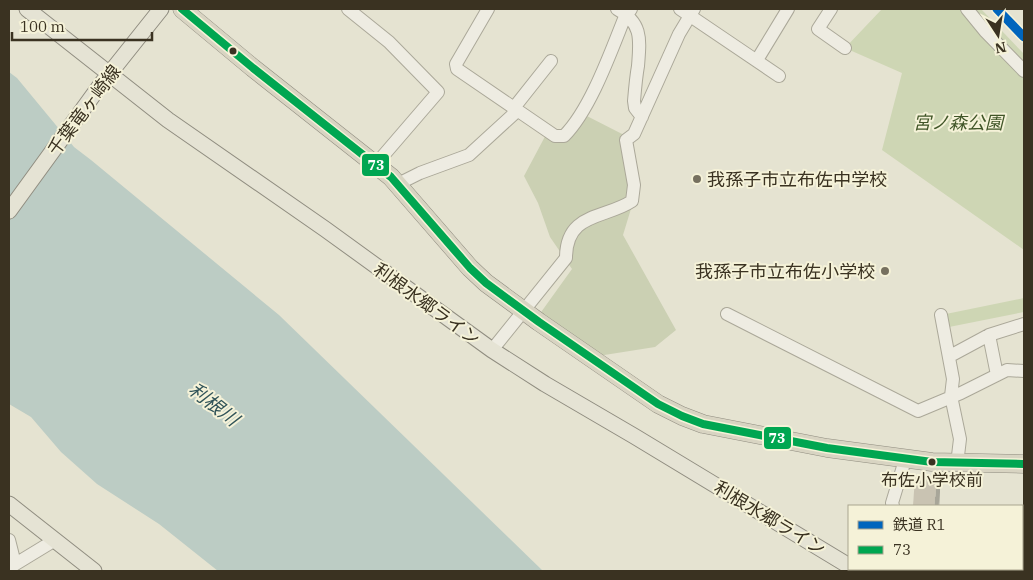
<svg xmlns="http://www.w3.org/2000/svg" width="1033" height="580" viewBox="0 0 1033 580" font-family="'IBM Plex Serif','Noto Sans JP',serif">
<style>
.green{fill:#ced6b4}
.cemetery{fill:#cbd0b3}
.water{fill:#bcccc4}
.building{fill:#c9c3b2;filter:url(#shadow)}
.lines{fill:none;stroke-linecap:round;stroke-linejoin:round}
.minor-casing{stroke:#aba899;stroke-width:14}
.major-casing{stroke:#908d80;stroke-width:17}
.highway-casing{stroke:#908d80;stroke-width:19}
.minor{stroke:#eeece2;stroke-width:12}
.major{stroke:#e5e3d4;stroke-width:15}
.highway{stroke:#d8d4c2;stroke-width:18}
.bus-1-casing{stroke:#f5f2d8;stroke-width:11}
.bus-1{stroke:#00a651;stroke-width:8}
.rail-1-casing{stroke:#f5f2d8;stroke-width:12}
.rail-1{stroke:#0065bd;stroke-width:9}
.bus-dot{fill:#3a3221;stroke:#f5f2d8;stroke-width:2}
.poi-dot{fill:#76705f;stroke:#f5f2d8;stroke-width:2}
.labels{text-anchor:middle;dominant-baseline:central;stroke-width:4;stroke-linejoin:round;paint-order:stroke}
.bus-label{font-size:17px;fill:#3a3221;stroke:#f5f2d8}
.street-label{font-size:18px;fill:#3a3221;stroke:#f5f2d8}
.park-label{font-size:18px;font-style:italic;fill:#415628;stroke:#f5f2d8}
.poi-label{font-size:18px;fill:#3a3221;stroke:#f5f2d8;text-anchor:start}
.water-label{font-size:19px;font-style:italic;fill:#315459;stroke:#f5f2d8}
.line-badge{stroke:#f5f2d8;stroke-width:2}
.badge-label{font-size:14px;text-anchor:middle;font-weight:bold;fill:#fff}
</style>
<defs>
<filter id="shadow"><feDropShadow dx="4.5" dy="4.5" stdDeviation="0" flood-color="#0004"/></filter>
</defs>
<rect width="100%" height="100%" fill="#e5e3d1"/>
<path class="green" d="M882,9H981L1024,54V250L882,150L902,73L845,48Z
M1024,298V312L944,328L941,315Z
M1022,557H1024V571H917V569H1022Z"/>
<path class="cemetery" d="M581,113L628,137L634,199L623,235L676,330L655,347L598,356L539,315L572,269L550,237L538,203L524,176L549,129L565,133Z"/>
<path class="water" d="M9,72L17,78L74,147L91,160L279,315L543,571H218L159,524L97,484L61,452L31,417L9,404Z"/>
<path class="building" d="M915,477L937,479L934,506H913Z"/>
<g class="lines">
<g class="minor-casing">
<path id="minor" d="M348,9L389,42L438,92L376,164
M488,9L456,64L457,69L555,136H564C590,110 610,54 624,19L631,9
M617,9C643,23 640,40 638,66C636,77 635,89 634,101L635,108L642,117
M680,9L779,76
M831,9L818,29L845,48
M967,9L985,31L1024,71
M757,60L788,9
M513,109L551,61
M398,184L420,173L469,155L517,111
M727,314L918,411L961,393L1007,370L1024,371
M941,315L953,379L951,396L960,439L957,464
M989,335L997,375
M492,350L566,258C566,212 605,219 632,201L634,185L626,140L634,134L679,34L694,9
M950,356L989,335L1024,324
M893,506L892,503L905,460
M9,540L15,564
M9,568L55,540
M902,569V571"/>
</g>
<g class="major-casing">
<path id="major" d="M27,9L168,120L325,229L492,350L545,384L634,436L849,566
M9,211L102,83L161,9
M9,504L94,571"/>
</g>
<g class="highway-casing">
<path id="highway" d="M182,9L253,68L391,177L470,268L486,283L539,322L658,404L682,416L703,424L827,448L932,462L1024,464"/>
</g>
<use href="#minor" class="minor"/>
<use href="#major" class="major"/>
<use href="#highway" class="highway"/>
<g class="bus-1-casing">
<path id="bus-1" d="M182,9L253,68L391,177L470,268L486,283L539,322L658,404L682,416L703,424L827,448L932,462L1024,464"/>
</g>
<use href="#bus-1" class="bus-1"/>
<g class="rail-1-casing">
<path id="rail-1" d="M997,9L1024,37"/>
</g>
<use href="#rail-1" class="rail-1"/>
</g>
<g class="bus-dot">
<circle cx="233" cy="51" r="4.5"/>
<circle cx="932" cy="462" r="4.5"/>
</g>
<g class="poi-dot">
<circle cx="697" cy="179" r="5"/>
<circle cx="885" cy="271" r="5"/>
</g>
<g class="labels">
<g class="bus-label">
<text x="932" y="480">布佐小学校前</text>
</g>
<g class="street-label">
<text transform="translate(84 110) rotate(-53)">千葉竜ヶ崎線</text>
<text transform="translate(427 304) rotate(36)">利根水郷ライン</text>
<text transform="translate(770 518) rotate(31)">利根水郷ライン</text>
</g>
<g class="park-label">
<text x="958" y="122">宮ノ森公園</text>
</g>
<g class="poi-label">
<text x="707" y="179">我孫子市立布佐中学校</text>
<text x="875" y="271" text-anchor="end">我孫子市立布佐小学校</text>
</g>
<g class="water-label">
<text transform="translate(214 404) rotate(38)">利根川</text>
</g>
</g>
<g class="line-badge">
<rect x="361" y="153" width="29" height="24" rx="5" fill="#00a651"/>
<rect x="763" y="426" width="29" height="24" rx="5" fill="#00a651"/>
</g>
<g class="badge-label">
<text x="376" y="170">73</text>
<text x="777" y="443">73</text>
</g>
<rect width="1033" height="580" fill="none" stroke="#3a3221" stroke-width="20"/>
<rect x="848" y="505" width="175" height="65" fill="#f5f2d8" stroke="#aaa58f"/>
<rect x="858" y="521" width="25" height="8" fill="#0065bd" stroke="#aaa58f"/>
<text x="893" y="530" font-size="15" fill="#3a3221">鉄道 R1</text>
<rect x="858" y="546" width="25" height="8" fill="#00a651" stroke="#aaa58f"/>
<text x="893" y="555" font-size="15" fill="#3a3221">73</text>
<g transform="translate(998 35) rotate(168)" stroke="#f5f2d8" stroke-width="4" paint-order="stroke">
<path d="M0-4L9 19L0 12L-9 19Z" fill="#3a3221"/>
<text y="-8" font-size="14" font-weight="bold" text-anchor="middle" fill="#3a3221">N</text>
</g>
<path d="M12 32v8h140v-8" fill="none" stroke="#3a3221" stroke-width="2.5"/>
<text x="20" y="32" font-size="15" fill="#3a3221" stroke="#f5f2d8" stroke-width="4" paint-order="stroke">100 m</text>
</svg>
